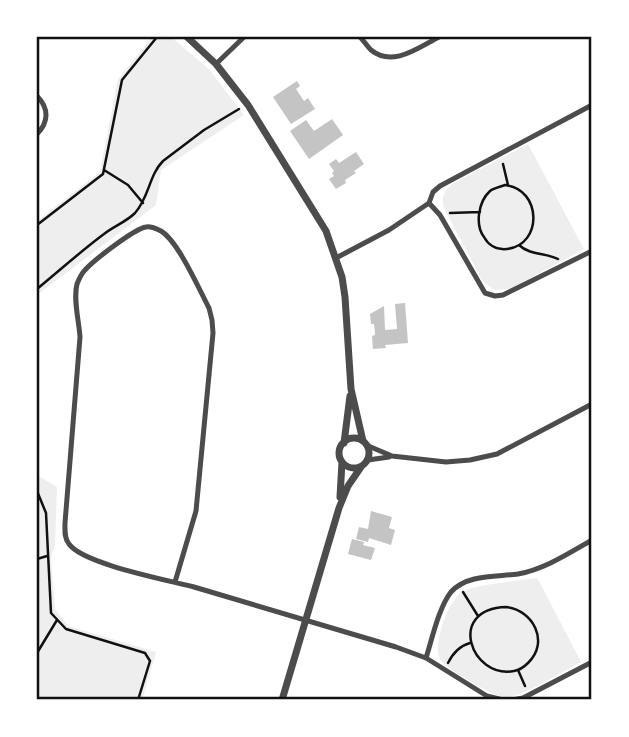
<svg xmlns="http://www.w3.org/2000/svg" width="629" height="737" viewBox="0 0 629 737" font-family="Lato,sans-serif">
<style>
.green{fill:#eee}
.building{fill:#c4c4c4}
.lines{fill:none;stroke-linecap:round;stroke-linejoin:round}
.path{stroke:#111;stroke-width:2.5}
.minor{stroke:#4c4c4c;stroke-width:5}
.tertiary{stroke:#4c4c4c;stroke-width:7}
.neatline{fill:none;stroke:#111;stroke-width:2.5}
</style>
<rect width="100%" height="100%" fill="#fff"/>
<path class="green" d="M152,37H171L209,69L244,115L161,170L156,205L37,295V221L100,172L118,79Z
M528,144L584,249L510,289L495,290L483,282L444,208C441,198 444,190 452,184Z
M37,475L57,487L55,545L51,558L55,609L68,626L156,652L142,700H37Z
M536,578L539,581L581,662C566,670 524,695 509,697C504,697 498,696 493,694C483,689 444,667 440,659C432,645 449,599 462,592C476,584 518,581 536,578Z"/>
<path class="building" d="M297,81L300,86L296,89L304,101L308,98L315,109L291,124L273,97Z
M332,119L343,135L309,159L290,131L306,120L314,131Z
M356,152L364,164L354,171L356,173L345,180L346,183L336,189L329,179L334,176L332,173L334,171L329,164L336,159L339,163Z
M405,303L408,343L385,345L386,348L373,349L372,336L375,335V332L374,324H371L370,314L384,306L385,330L397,329L395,304Z
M371,511L392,517L389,528L395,530L391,545L369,538L368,542L356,539L359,527L368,529Z
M352,539L364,542L363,545L375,548L371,560L348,554Z"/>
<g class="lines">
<path class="path" d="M503,164L508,185
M104,170L128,185L143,203
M505,185C542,189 543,245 507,249C497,250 489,246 484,237C475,225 478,202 490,191C494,188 500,187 505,185Z
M450,213L480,212
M37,225L103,174L122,80L157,37
M519,245C529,255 546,253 558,259
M37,289C59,271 81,251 104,234C114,226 126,222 135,213C149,198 149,175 163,161L204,130L239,109
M37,491L46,513L51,613L66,629L145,653L150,661L138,700
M37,559L47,556
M463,592L478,616
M506,607C533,610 550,642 528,663C524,667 520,670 514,671C471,679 446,609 506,607Z
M37,653L57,620
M448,663C453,653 459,646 470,643
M518,670L525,686"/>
<path class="minor" d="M360,37C364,41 367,46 371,50C393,68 419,47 439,37
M216,64L244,37
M37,96C49,108 49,122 37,134
M429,203L440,215L485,293L495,296L503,295L592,251
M336,258L389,230L429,203L433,192L440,186L592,105
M366,445L392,456L446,462L470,460L497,454L592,404
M368,460L389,457
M175,582L196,511L213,333L212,320L209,308C199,289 178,241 161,231C157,229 151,226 146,227C134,229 94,260 85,270C81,274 79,279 77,284C73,299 79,321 80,337L65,523C65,530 64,538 69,544C83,564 168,580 194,587L396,647L426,658L487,696L503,700
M426,658C432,639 439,607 451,592C467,574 497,577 518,574C545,569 569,553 592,540
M512,700L523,698L592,662"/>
<path class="tertiary" d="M187,37L216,64L248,105L326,231L342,277L345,297L351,389L363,441
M339 453a15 15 0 1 1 30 0a15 15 0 1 1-30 0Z
M344,443L350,396
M340,497L342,462
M282,700L339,508L348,486L361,467"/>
</g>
<rect width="629" height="737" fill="none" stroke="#ffffff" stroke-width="77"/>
<rect x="38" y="38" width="552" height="660" class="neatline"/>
</svg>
